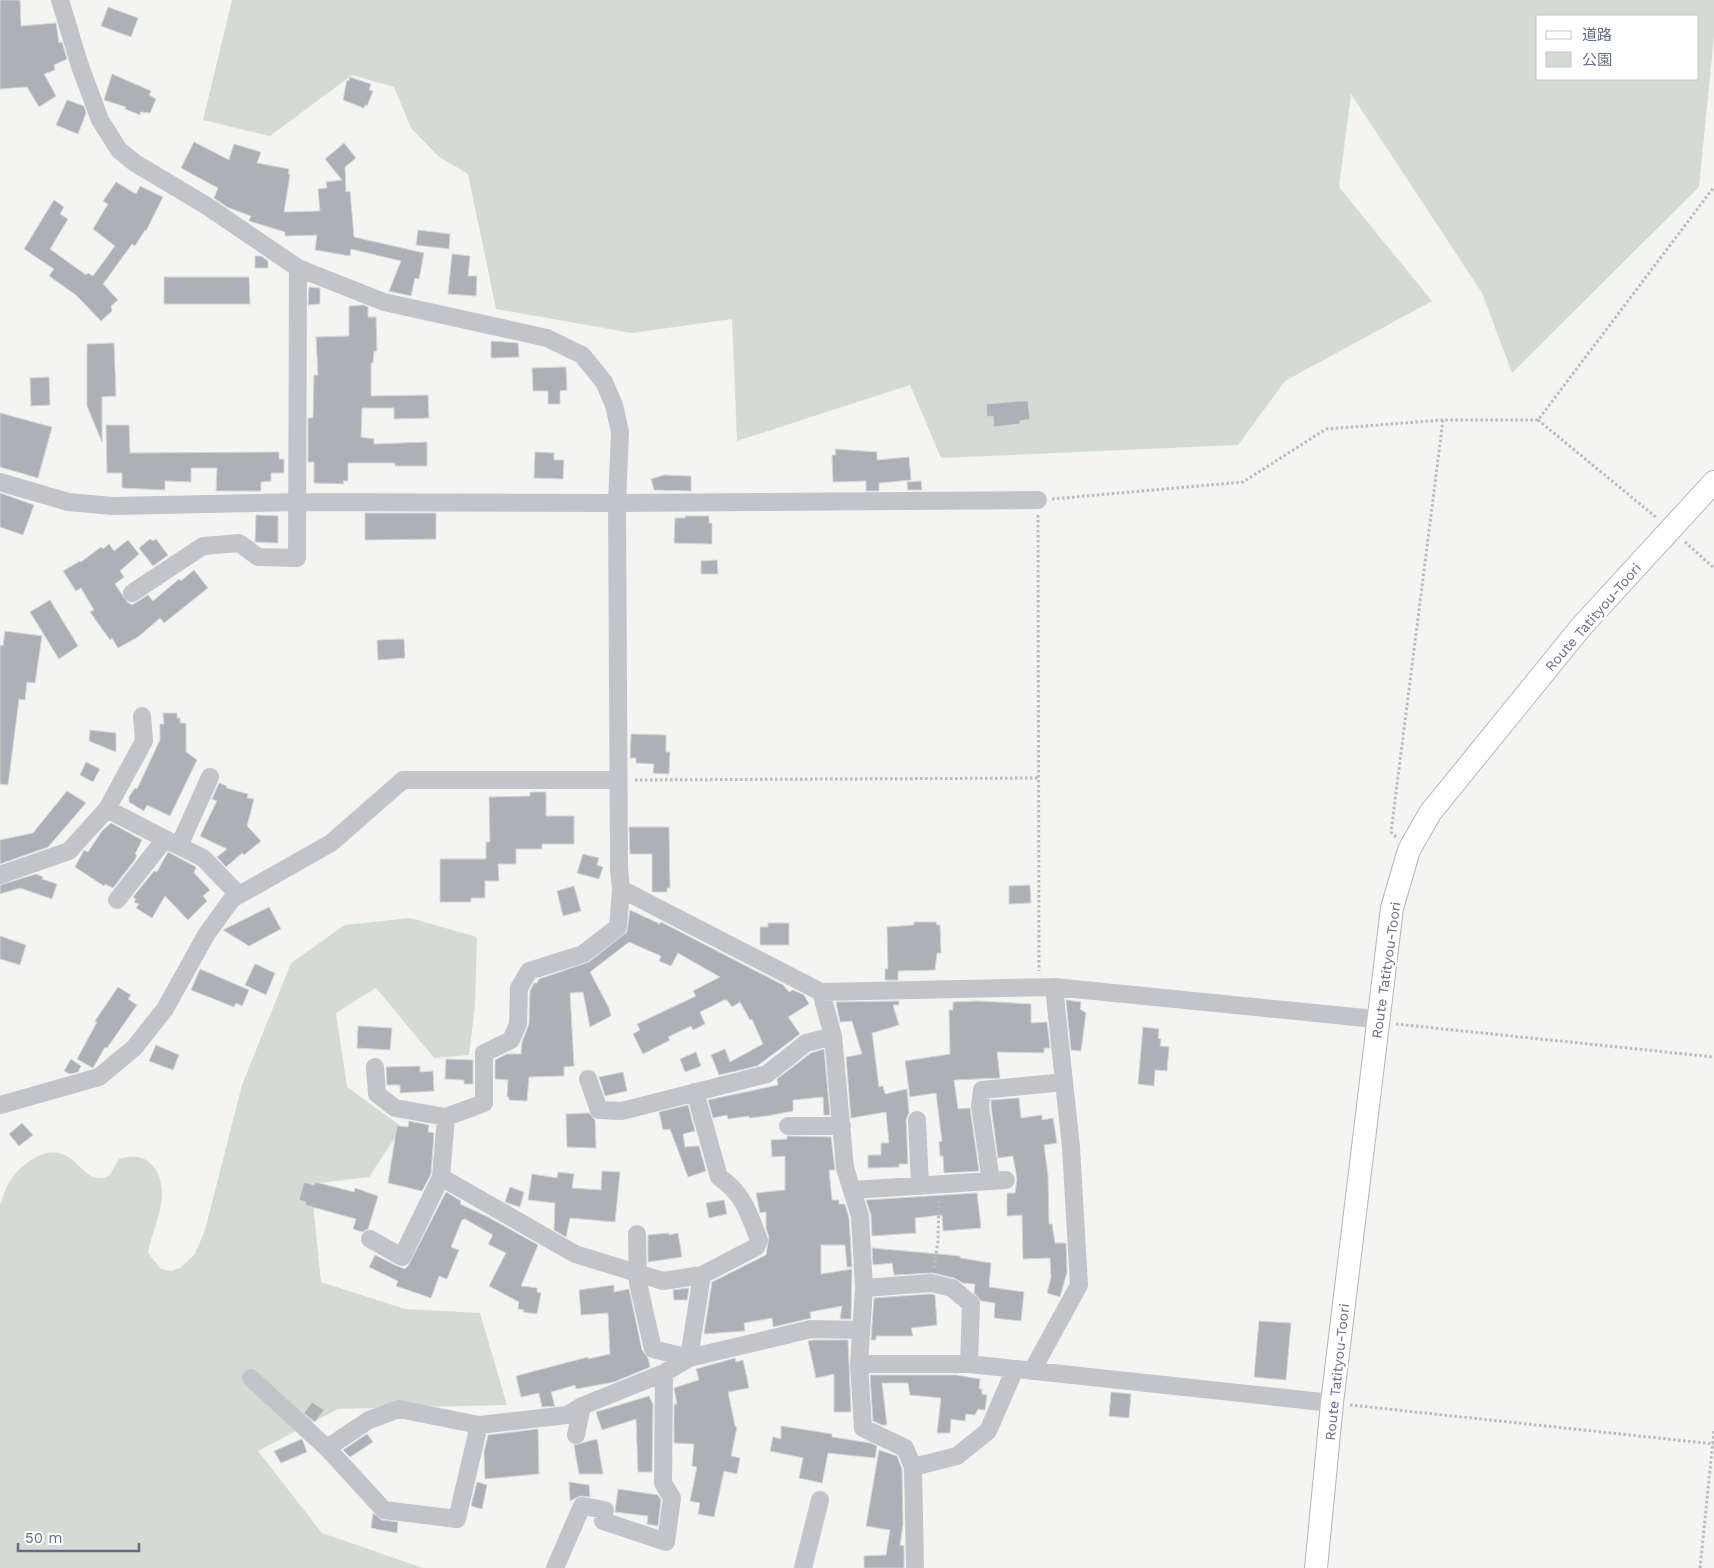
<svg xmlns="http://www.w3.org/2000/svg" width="1714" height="1568" viewBox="0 0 1714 1568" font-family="'Work Sans','Noto Sans JP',sans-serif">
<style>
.green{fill:#d4dbd4;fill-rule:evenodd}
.building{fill:#aeb0b8;stroke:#d6d6d4}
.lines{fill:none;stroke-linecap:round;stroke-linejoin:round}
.major-casing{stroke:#b4b5ba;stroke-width:24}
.path{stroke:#babbbe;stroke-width:3;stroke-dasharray:2.5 2.5;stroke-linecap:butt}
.minor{stroke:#c3c4c9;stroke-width:18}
.major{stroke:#fff;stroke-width:22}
.labels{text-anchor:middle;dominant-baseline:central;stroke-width:5;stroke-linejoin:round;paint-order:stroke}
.street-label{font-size:14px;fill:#666b80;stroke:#fff}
</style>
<rect width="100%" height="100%" fill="#f4f5f2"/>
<path class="green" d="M232,0H1714V37L1699,187L1512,373L1482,293L1351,94L1339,187L1432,301L1285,381L1238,445L941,458L910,385L737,441L732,319L632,333L496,309L468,174L438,156L411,128L394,87L352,75L270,136L203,120ZM1538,16H1698V79H1538Z
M410,918L477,937L475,1005L469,1055L434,1058L376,988L336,1013L347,1087L402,1127L369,1177L311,1184L321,1282L405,1309L480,1313L507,1405L338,1409L258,1451L322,1533L423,1568H0V1205C3,1198 5,1189 9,1183C19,1165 46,1144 67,1156C82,1165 89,1185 109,1176L119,1159C146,1149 163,1169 162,1196C161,1216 151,1234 148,1253L161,1269L171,1271L180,1268L195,1254L205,1230L242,1085L291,963L345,925Z"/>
<path class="building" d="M0,0H20L21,26L56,23L59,43L62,42L67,59L54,65L55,70L44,74L56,96L39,107L27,87L0,89Z
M108,7L138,18L131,37L101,26Z
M112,74L151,91L149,95L156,99L150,113L141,112L140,115L125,109L126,107L104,100Z
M350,77L371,84L369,90L373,91L367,106L365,105L364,108L343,100L347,80L349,81Z
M67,100L84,106L86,113L78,134L56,125Z
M194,142L229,160L234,144L261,152L257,163L289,169L288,174H290L284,212L320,211L318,189L327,188L326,182L342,180L325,159L344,143L356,158L345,167L346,192L350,191L354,237L424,253L419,279L415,278L411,296L389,291L401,261L351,249L350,256L315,250L317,235L285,236V232L249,221L251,216L227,207L214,198L218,188L181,168Z
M116,182L136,194L140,186L163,197L146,231L145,230L135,246L132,244L103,284L118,300L111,306L112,311L101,321L76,295L49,276L54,269L24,249L54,200L64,207L60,214L68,219L50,249L86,275L88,273L93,276L115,246L93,229L108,204L103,201Z
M418,230L450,234L449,249L416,245Z
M452,254L470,256L468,276H477L476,296L448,294Z
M255,256H261L268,261V268H255Z
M164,277H249L250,304H164Z
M309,287L320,288V304L308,305Z
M364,305L368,307V317H376L377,351H374L373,363H371V396L428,395L429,418L394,419V408H362L361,437L374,439V444L427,442V466H395V463H348V481H343L344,484L314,483V462H308V418H313L314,375H318L316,337L349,336V306Z
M491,341L518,343L519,357L491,358Z
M114,343L116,396L102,397V442L87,406V344Z
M566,367L567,390L560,391V404H548V391H533L532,368Z
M49,377L50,405L31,406L30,378Z
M1018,401H1028L1030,419L1020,421V424L994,427L993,416L987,417L986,404Z
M0,413L52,427L38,478L0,467Z
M106,425H129L130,453L279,452V459H284V473H271V481L261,482V491H216L217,468H191V482L165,481V490L122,488V473H107Z
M835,449L877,452V460L909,457L911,480L879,483V491H866V481L833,482L832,455H836Z
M535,452L554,453V460H564L563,479L534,478Z
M664,475L691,476V491L654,490L651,479Z
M921,481L922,490H908L907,482Z
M0,493L34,505L23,535L0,527Z
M365,513H436V539L365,540Z
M256,515L278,516V543L255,542Z
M685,516H709V523H712V544L674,543L675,518H685Z
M150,539L153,541L156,539L168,555L153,566L139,548Z
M128,540L139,554L120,571L124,577L115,584L127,602L132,605L148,595L153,601L179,579L181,581L194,570L208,588L164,623L160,618L138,637L118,648L112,638L110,640L90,612L94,610L81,588L76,591L63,571L80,561L81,562L101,547L103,549L109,544L114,551Z
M717,560L718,574H701V561Z
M50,600L78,646L59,659L30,612Z
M5,631L42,636L35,683L27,682L25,700L19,699L8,785L0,784V645L3,646Z
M404,639L405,658L378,660L377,640Z
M163,713H177V718H180V723H186V752L197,760L170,816L147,805L144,811L129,802V797L135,788L137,789L160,740V724H164Z
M90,730L116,733V752L89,741Z
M631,734L666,735V752H670L669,774L653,773L654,764L636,763V758H630Z
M86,762L100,769L93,782L80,775Z
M219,783L227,786L226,788L248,794L247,798L254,799L247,826L261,841L244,855L242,853L226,867L217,857L227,849L200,836L217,801L212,799Z
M67,791L86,803L48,847L0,864V840L33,833Z
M530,792H546V816H574V844H542V849H516V864H498L499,881H485V898H471V902H440V859H486V842H490L489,797L530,796Z
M111,823L142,840L135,854L137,855L134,861L113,888L105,884L104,886L75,867L84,850L88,852L102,831Z
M629,827H669L670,888H667V892H652V854H630Z
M168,852L196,867L194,873L210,890L203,896L207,901L188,920L165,896L152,918L136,908L139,904L134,902L136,899L133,897L154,871L157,872Z
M583,854L599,858L597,865L603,867L599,879L577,873Z
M36,874L43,877L42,879L57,884L52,899L20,888L0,894V885Z
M1030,885L1031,903L1009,904V886Z
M574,886L581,911L563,916L557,891Z
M269,907L281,929L249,946L223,930Z
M630,910L660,924L661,922L783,985L789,992L793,990L804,995L809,1004L788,1017L800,1034L757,1066L719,1075L711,1055L725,1049L730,1062L763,1044L752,1019L750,1020L740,1002L732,1007L727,1000H724L700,1012L705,1024L693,1030L691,1026L668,1037L670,1040L643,1054L633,1034L640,1030L637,1024L696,996L693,991L720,977L678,953L671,966L659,961L661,956L629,942L590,972L609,1008L611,1016L590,1027L583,992L570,993L574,1066L564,1067V1076L529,1077L527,1101L509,1100V1097H507L508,1080L495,1079V1060L507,1054H521L522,1042L529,1024L530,991L534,983H537L539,979L589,962L627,932Z
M914,922H936L937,925H940L941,953H937L935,970L898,971V980H885V969H888L887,927L914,925Z
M768,923H789V945H760V927H768Z
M0,936L26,945L20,965L0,959Z
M255,964L275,973L266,995L245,985Z
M200,969L249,990L242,1006L236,1003L234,1007L191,990Z
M118,987L131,995L128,999L137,1005L107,1048L105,1047L93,1068L77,1059L97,1022L95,1021Z
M1066,1000L1081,1002L1080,1009L1086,1013L1081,1051L1071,1050Z
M899,1001V1005H893L899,1025L872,1033L879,1087L883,1086L885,1094L907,1089L909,1113L906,1120L908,1164H899V1167L868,1168V1155H881V1143H889L886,1112L851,1118L846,1057L862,1054L852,1021L840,1022L836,1002Z
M979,1001L1031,1004V1023L1047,1022L1050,1048H1044V1053L997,1052L1000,1078L954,1080L958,1109L970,1108L979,1171L944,1173L943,1156H940L939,1142L942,1141L936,1093L910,1097L905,1061L950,1054L949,1010H953V1002Z
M358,1026L392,1028L390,1050L357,1048Z
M1143,1027L1159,1029L1158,1038L1161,1039L1160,1046L1169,1047L1167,1071L1155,1070L1154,1086L1138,1084Z
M156,1045L179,1055L173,1070L149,1061Z
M824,1049L830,1115H824L823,1097L793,1100V1111L767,1116L749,1118V1116L728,1119L727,1115L713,1118L708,1100L778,1085L777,1079L811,1053Z
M696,1052L701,1066L685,1072L680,1059Z
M71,1059L81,1066L78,1072L70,1074L64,1071Z
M446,1059L473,1060V1084H464V1080L445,1079Z
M420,1066V1072L433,1071L434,1091L400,1093V1085H387L386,1067Z
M623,1072L627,1091L605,1096L599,1077Z
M1019,1098L1021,1118L1042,1115V1120L1053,1118L1057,1143L1044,1145L1048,1176L1049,1224H1052L1055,1243H1066L1067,1272L1060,1297L1047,1293L1051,1277L1050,1258L1023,1259L1022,1215L1007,1216V1193H1015L1017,1179L1013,1156L998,1158L991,1106V1100Z
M688,1105L695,1131L683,1134L685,1147L699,1146L706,1171L688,1177L670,1129L663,1130L659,1112Z
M589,1113L595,1120L596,1148L567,1147L566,1114Z
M409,1121L429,1125L428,1132L434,1133L431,1174L422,1191L388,1183L397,1126L408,1127Z
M22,1123L33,1135L19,1146L9,1134Z
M787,1136L831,1137L835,1170H829L832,1200H839V1204H845L849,1218L852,1267H847L845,1245H821V1274L852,1269L851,1319H840L842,1306L810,1312L811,1318L773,1327L772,1318L744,1323L745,1331L704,1334L712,1282L766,1255L769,1237L766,1228V1212L760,1213L756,1193L785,1190V1156L772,1157L771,1140L787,1139Z
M602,1171L620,1172L615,1222L570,1218L566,1237L554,1230L555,1203L528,1200L532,1174L557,1178L558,1172L574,1174L572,1188L601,1190Z
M304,1182L314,1185L315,1182L354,1192L355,1188L378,1196L368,1229L362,1232L353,1229L356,1219L305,1205L306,1202L299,1200Z
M510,1187L524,1192L520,1207L505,1202Z
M446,1192L461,1201L460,1204L488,1217L538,1245L521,1286L537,1288V1292L541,1293L537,1314L523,1312L524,1310L518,1309L519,1302L489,1286L506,1253L488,1244L493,1235L465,1219L462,1220L451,1247L459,1250L447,1279L439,1276L431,1298L396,1286L398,1281L369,1267L375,1255L397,1266L405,1269L408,1266Z
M977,1193L981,1228L943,1231L942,1215L915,1218L916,1233L872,1236L871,1215L866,1200Z
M724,1200L727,1214L709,1218L706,1203Z
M669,1233V1235L678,1233L682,1257L648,1262V1235Z
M872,1248L960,1256V1258L991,1263L989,1287L1024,1292L1021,1321L994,1318L995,1303L981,1301L974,1293L975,1284L963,1283L954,1278L933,1273L894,1275L892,1263L873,1265Z
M614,1285V1292L629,1289L642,1350L648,1358L650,1367L614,1382L576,1389L575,1385L551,1392L555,1406L542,1407L539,1393L521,1397L516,1376L588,1357V1359L610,1354L608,1313L581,1315L579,1290Z
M689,1288L687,1300H674L673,1290Z
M930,1294L935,1295L937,1325L911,1328L913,1336H876V1340H871L874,1298Z
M1259,1321L1291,1323L1286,1380L1254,1377Z
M814,1340H848L851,1412H834V1374L816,1378L808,1341Z
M735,1358L736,1362L743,1360L749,1388L728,1392L735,1426L737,1427L731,1456L740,1458L737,1474L724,1471L714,1517L698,1514L700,1503L690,1501L697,1467L692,1466L694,1444L674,1443V1404H677L674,1388L699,1380L696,1369Z
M870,1375H956L980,1379L979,1389H982V1394L987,1395L985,1410L978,1409L975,1415L966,1414L965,1421L951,1419L950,1433H937L941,1398L910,1395L908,1383H882L887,1425H882L873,1421Z
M1111,1392L1131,1394L1129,1418L1109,1416Z
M649,1396L653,1404L652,1472H638L636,1419L602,1430L596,1412Z
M312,1402L324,1410L315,1422L304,1413Z
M781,1426L832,1434V1437L870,1443L877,1446L875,1458L828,1453L822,1483L799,1478L803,1458L770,1451L773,1437L781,1439Z
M538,1429L539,1474L485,1479L484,1452L488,1435Z
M367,1434L373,1442L350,1457L343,1450Z
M302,1439L307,1452L281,1463L274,1451Z
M597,1439L603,1474H579L574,1445Z
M879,1450L897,1456L902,1469L903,1524L900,1545L904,1546V1568H864V1556L886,1555L890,1530L866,1526Z
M477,1482L487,1485L482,1509L471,1506Z
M569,1482L589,1485L590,1497L580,1496L570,1501Z
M618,1489L658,1495L661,1500L658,1526L647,1524L648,1516L615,1512Z
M373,1513L382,1520L398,1522L397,1533L371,1528Z"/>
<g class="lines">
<g class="major-casing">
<path id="major" d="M1316,1568L1332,1403L1392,908L1409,850L1430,813L1581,627L1714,482"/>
</g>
<path class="path" d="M1538,420L1657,518
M1052,499L1243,482L1326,429L1443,420H1538L1714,187
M1038,515L1039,971
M1685,542L1714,568
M635,780L1039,778
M1396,837L1391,832L1443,420
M1396,1024L1714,1057
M934,1268L938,1241L939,1200
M1350,1405L1714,1444
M1700,1568L1714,1431"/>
<path class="minor" d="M60,0L80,66L100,120L119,150L135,163L207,206L298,268L384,302L547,338L582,355L604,382L614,405L620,432L617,503L619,869L621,889L821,992L1054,987L1365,1018L1378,1022
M0,482L68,502L112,506L297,502L617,503L1038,500
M132,593L203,546L239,543L258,557L297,558L298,268
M107,809L165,839L117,900
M165,839L203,858L239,895
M179,846L210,777
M0,875L69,851L107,809L144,741L142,716
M821,992L833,1036L845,1168L860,1216L864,1288L859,1364L863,1428L905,1448L913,1467L915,1568
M375,1067L377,1094L395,1108L446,1117L484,1103V1053L511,1040L518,1024L519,988L529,971L583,954L618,927L621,889
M588,1079L599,1110L622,1111L767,1074L806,1043L833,1036
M0,1105L99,1077L134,1048L165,1009L206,935L232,899L331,843L403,780H618
M917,1120L920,1186
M788,1126H842
M441,1177L575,1254L663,1281L702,1275L756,1247L759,1240C749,1214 744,1194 719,1177L695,1092
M991,1181L980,1106L982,1090L1064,1082L1054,987
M852,1190L1006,1180
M637,1234L638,1283L653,1349L689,1358
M370,1239L402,1257L441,1177L446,1117
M864,1288L931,1283L952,1288L971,1304L969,1364
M689,1358L702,1275
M859,1364H969L1332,1403
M1032,1371L1079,1285L1071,1147L1064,1082
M251,1378L327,1448L369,1420L399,1409L479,1425L567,1415L582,1406
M576,1435L582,1406L664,1373L689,1358L811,1329L861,1330
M327,1448L384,1510L457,1519L479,1425
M913,1467L957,1456L988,1431L1015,1369
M555,1568L582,1506L605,1510L603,1521L666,1542L672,1498L663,1483L664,1373
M803,1568L820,1500"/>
<use href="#major" class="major"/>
</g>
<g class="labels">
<g class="street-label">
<text transform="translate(1593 617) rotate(-49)">Route Tatityou-Toori</text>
<text transform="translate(1386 970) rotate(-82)">Route Tatityou-Toori</text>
<text transform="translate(1337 1372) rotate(-84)">Route Tatityou-Toori</text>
</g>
</g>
<rect x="1536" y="15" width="162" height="65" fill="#ffffff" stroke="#c2c4cc"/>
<rect x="1546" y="31" width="25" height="8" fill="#ffffff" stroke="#c2c4cc"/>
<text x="1582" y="40" font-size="15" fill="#666b80">道路</text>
<rect x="1546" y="52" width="25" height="15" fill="#d4dbd4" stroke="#c2c4cc"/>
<text x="1582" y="65" font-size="15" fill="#666b80">公園</text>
<path d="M18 1543v8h121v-8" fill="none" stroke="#666b80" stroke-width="2.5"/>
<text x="25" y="1543" font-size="15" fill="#666b80" stroke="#ffffff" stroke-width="4" paint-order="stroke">50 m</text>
</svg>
